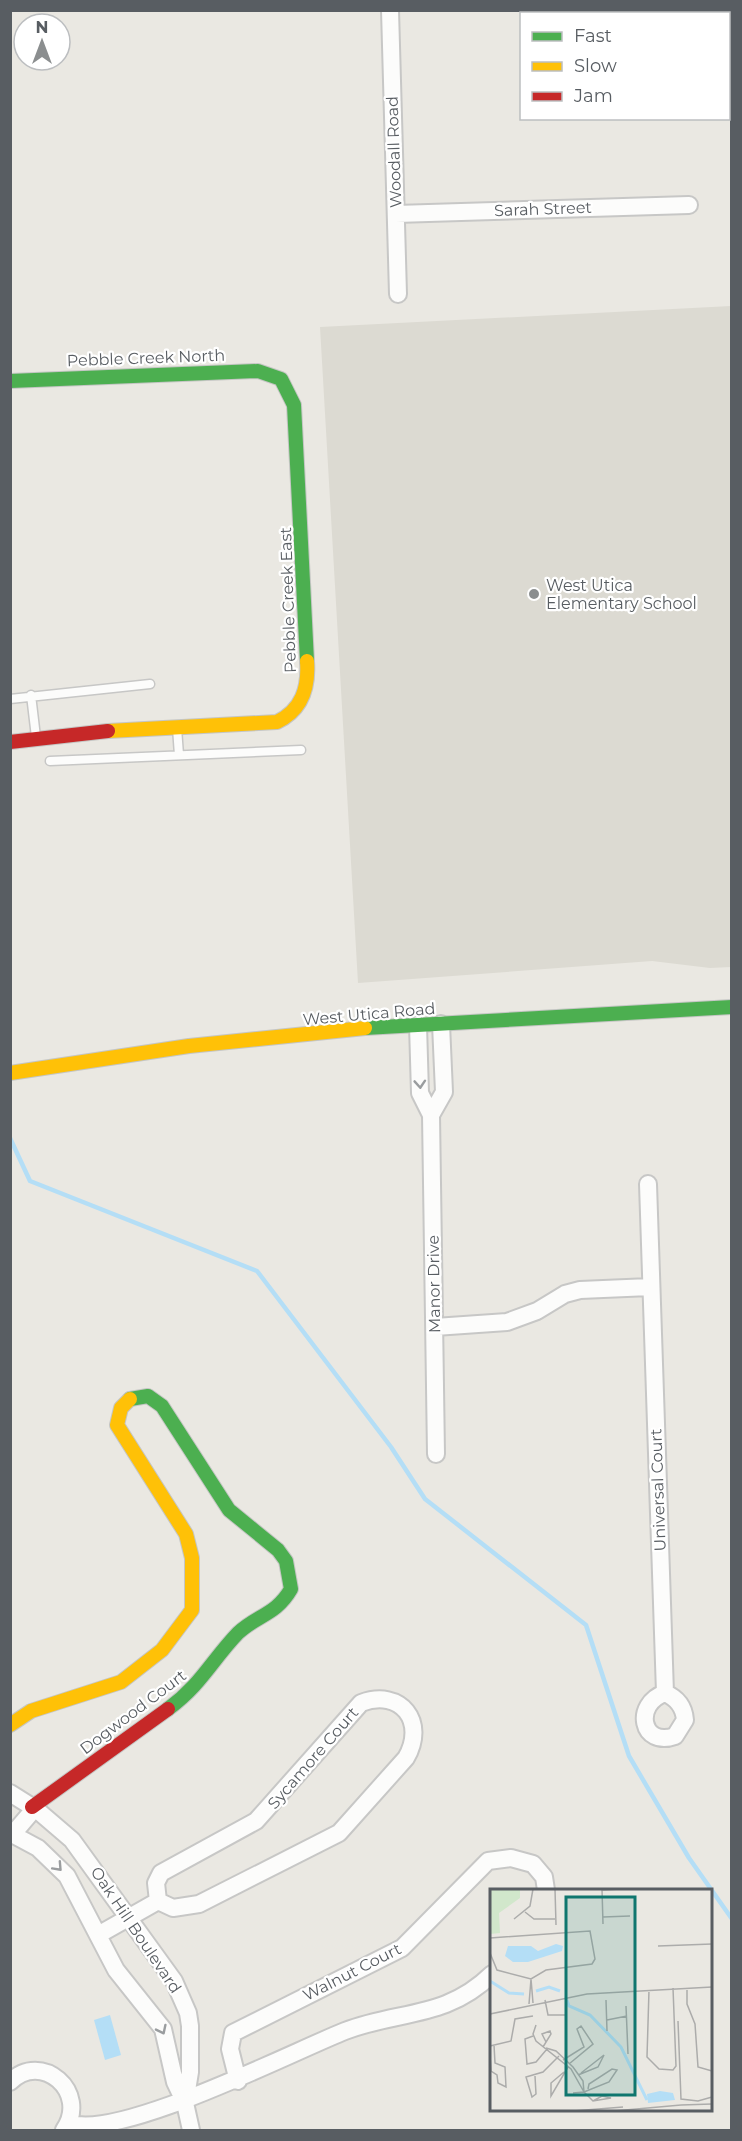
<svg xmlns="http://www.w3.org/2000/svg" width="742" height="2141" viewBox="0 0 742 2141" font-family="Montserrat,sans-serif">
<style>
.education{fill:#dcdad2}
.water{fill:#b4def6}
.lines{fill:none;stroke-linecap:round;stroke-linejoin:round}
.stream{stroke:#b4def6;stroke-width:4.5}
.lane-casing{stroke:#c7c7c6;stroke-width:11}
.street-casing{stroke:#c7c7c6;stroke-width:20}
.fast-casing{stroke:#c5c6c4;stroke-width:16}
.slow-casing{stroke:#c5c6c4;stroke-width:16}
.jam-casing{stroke:#c5c6c4;stroke-width:16}
.lane{stroke:#fcfcfb;stroke-width:8}
.street{stroke:#fcfcfb;stroke-width:16}
.fast{stroke:#4caf50;stroke-width:14}
.slow{stroke:#ffc107;stroke-width:14}
.jam{stroke:#c62828;stroke-width:14}
.oneway{stroke:#9a9d9f}
.poi-dot{fill:#8b8e8f;stroke:#fff;stroke-width:2}
.labels{text-anchor:middle;dominant-baseline:central;stroke-width:4.5;stroke-linejoin:round;paint-order:stroke}
.street-label{font-size:16px;fill:#585d62;stroke:#fff}
.poi-label{font-size:16px;fill:#585d62;stroke:#fff;text-anchor:start}
.inset-river{fill:none;stroke:#b4def6;stroke-width:3}
.inset-road{fill:none;stroke:#acacab;stroke-width:1.5}
.view{fill:#0f766e;fill-opacity:0.15;stroke:#0f766e;stroke-width:3}
.inset-edge{fill:none;stroke:#585d62;stroke-width:3}
</style>
<rect width="100%" height="100%" fill="#eae8e2"/>
<path class="education" d="M731,306V967L710,968L652,961L358,983L320,327Z"/>
<path class="water" d="M110,2015L121,2055L105,2060L94,2020Z"/>
<g class="lines">
<path class="stream" d="M10,1138L30,1181L257,1271L391,1447L425,1499L586,1625L629,1756L689,1858L732,1919"/>
<g class="lane-casing">
<path id="lane" d="M31,695L36,737
M10,699L150,684
M177,728L179,755
M50,761L301,750"/>
</g>
<g class="street-casing">
<path id="street" d="M390,10L398,294
M396,214L689,205
M418,1025L420,1093L431,1115L444,1092L441,1024
M431,1115L436,1454
M648,1184L665,1693
M435,1327L507,1322L537,1311L565,1294L580,1290L650,1287
M665,1693C677,1698 684,1707 685,1720L675,1736C641,1748 633,1704 665,1693Z
M10,1793L37,1810L72,1840L174,1981L188,2013L190,2026V2072L185,2103L175,2082L163,2029L116,1970L67,1876L38,1848L10,1833
M12,1835L35,1808
M98,1935L158,1901L173,1908L199,1904L339,1833L406,1758C427,1722 401,1688 361,1703L256,1821L161,1873L156,1883L158,1901
M238,2081L230,2049L233,2033L402,1948L488,1861L511,1858L533,1864L544,1877L546,1890
M10,2082C41,2050 90,2092 64,2130
M185,2103L191,2130
M69,2123C118,2141 292,2052 345,2031C400,2010 446,2019 492,1974"/>
</g>
<g class="fast-casing">
<path id="fast" d="M10,381L258,371L281,379L294,405L307,661
M365,1028L732,1007
M130,1399L148,1396L162,1406L229,1510L278,1550L286,1561L291,1589C276,1615 257,1615 238,1633C212,1660 201,1685 168,1709"/>
</g>
<g class="slow-casing">
<path id="slow" d="M108,731L277,722C302,710 309,688 307,661
M10,1073L189,1046L365,1028
M10,1725L31,1711L121,1682L162,1650L192,1610V1558L186,1534L117,1425L121,1408L130,1399"/>
</g>
<g class="jam-casing">
<path id="jam" d="M10,742L108,731
M32,1807L168,1709"/>
</g>
<use href="#lane" class="lane"/>
<use href="#street" class="street"/>
<use href="#fast" class="fast"/>
<use href="#slow" class="slow"/>
<use href="#jam" class="jam"/>
</g>
<defs><path id="oneway-chevron" d="M-2-3.5L2.5 0L-2 3.5" fill="none" stroke-width="1.6" stroke-linecap="round" stroke-linejoin="round" transform="scale(1.5)"/></defs>
<g class="oneway">
<use href="#oneway-chevron" transform="translate(420 1084) rotate(86)"/>
<use href="#oneway-chevron" transform="translate(58 1867) rotate(47)"/>
<use href="#oneway-chevron" transform="translate(162 2030) rotate(64)"/>
</g>
<circle class="poi-dot" cx="534" cy="594" r="6"/>
<g class="labels">
<g class="street-label">
<text transform="translate(394 152) rotate(-92)">Woodall Road</text>
<text transform="translate(543 209) rotate(-2)">Sarah Street</text>
<text transform="translate(146 358) rotate(-2)">Pebble Creek North</text>
<text transform="translate(288 600) rotate(-92)">Pebble Creek East</text>
<text transform="translate(369 1014) rotate(-5)">West Utica Road</text>
<text transform="translate(434 1284) rotate(-91)">Manor Drive</text>
<text transform="translate(658 1490) rotate(-92)">Universal Court</text>
<text transform="translate(133 1712) rotate(-37)">Dogwood Court</text>
<text transform="translate(313 1758) rotate(-49)">Sycamore Court</text>
<text transform="translate(136 1930) rotate(56)">Oak Hill Boulevard</text>
<text transform="translate(352 1972) rotate(-27)">Walnut Court</text>
</g>
<g class="poi-label">
<text x="546" y="585">West Utica<tspan x="546" dy="18">Elementary School</tspan></text>
</g>
</g>
<g transform="translate(490 1889)">
<rect width="222" height="222" fill="#eae8e2"/>
<path d="M0,0H30V9L9,24L10,44L0,45Z" fill="#d1e7cb"/>
<path d="M66,55L73,57L72,62L38,73H23L15,67L18,57H41L48,62ZM170,202L183,204L185,211L158,214L157,205Z" fill="#b4def6"/>
<path class="inset-river" d="M0,92L19,104L34,105M46,102L59,98L70,102M77,111L79,117L100,126L131,158L157,211"/>
<path class="inset-road" d="M65,0L66,36M112,0L113,35M112,1L131,0M35,23L44,30H65M113,28L140,27M24,30L40,17L43,0M0,49L100,42L105,70L102,75L56,81L41,90L7,81L0,64M168,57L222,55M197,99V115L205,135L208,178L222,182M159,101L157,168L169,180L183,181L186,177L183,99M55,111L58,126H77M116,111L117,142M39,115L41,90L43,114M136,117L138,165M0,125L97,105L222,98M117,131L137,127M188,132L191,210L208,212L222,208M46,136L43,145L46,152L81,180L94,203L93,192L83,178L66,162L56,159M43,147L35,150L37,175L46,173L57,160M0,157L21,152L25,130L43,127M53,158L61,145L60,142L52,145L56,153M0,166L1,182L7,186L8,194L16,198L15,178L5,174L4,156M73,171L94,158L87,140L91,137L103,155L79,175M74,183L61,194V207L78,178M88,186L108,178L114,166L91,184M45,187L46,205L42,208L36,188L53,183L69,167M94,203L103,212L121,209L112,207L103,212M83,204L94,203L119,193L127,181L122,180L99,195L98,200M191,216L222,215M83,222L133,218M124,222L191,216"/>
<path class="view" d="M76,8H145V206H76Z"/>
<rect width="222" height="222" class="inset-edge"/>
</g>
<rect width="742" height="2141" fill="none" stroke="#585d62" stroke-width="24"/>
<rect x="520" y="12" width="210" height="108" fill="#ffffff" stroke="#bcbec0" stroke-width="1.5"/>
<rect x="532" y="32" width="30" height="9" fill="#4caf50" stroke="#bcbec0" stroke-width="1.5"/>
<text x="574" y="42" font-size="18" fill="#585d62">Fast</text>
<rect x="532" y="62" width="30" height="9" fill="#ffc107" stroke="#bcbec0" stroke-width="1.5"/>
<text x="574" y="72" font-size="18" fill="#585d62">Slow</text>
<rect x="532" y="92" width="30" height="9" fill="#c62828" stroke="#bcbec0" stroke-width="1.5"/>
<text x="574" y="102" font-size="18" fill="#585d62">Jam</text>
<g transform="translate(42 42)"><circle r="28" fill="#ffffff" stroke="#bcbec0" stroke-width="1.5"/>
<path d="M0-4.5L10 22L0 15L-10 22Z" fill="#8b8e8f"/>
<text y="-9" font-size="16" font-weight="bold" text-anchor="middle" fill="#585d62">N</text>
</g>
</svg>
